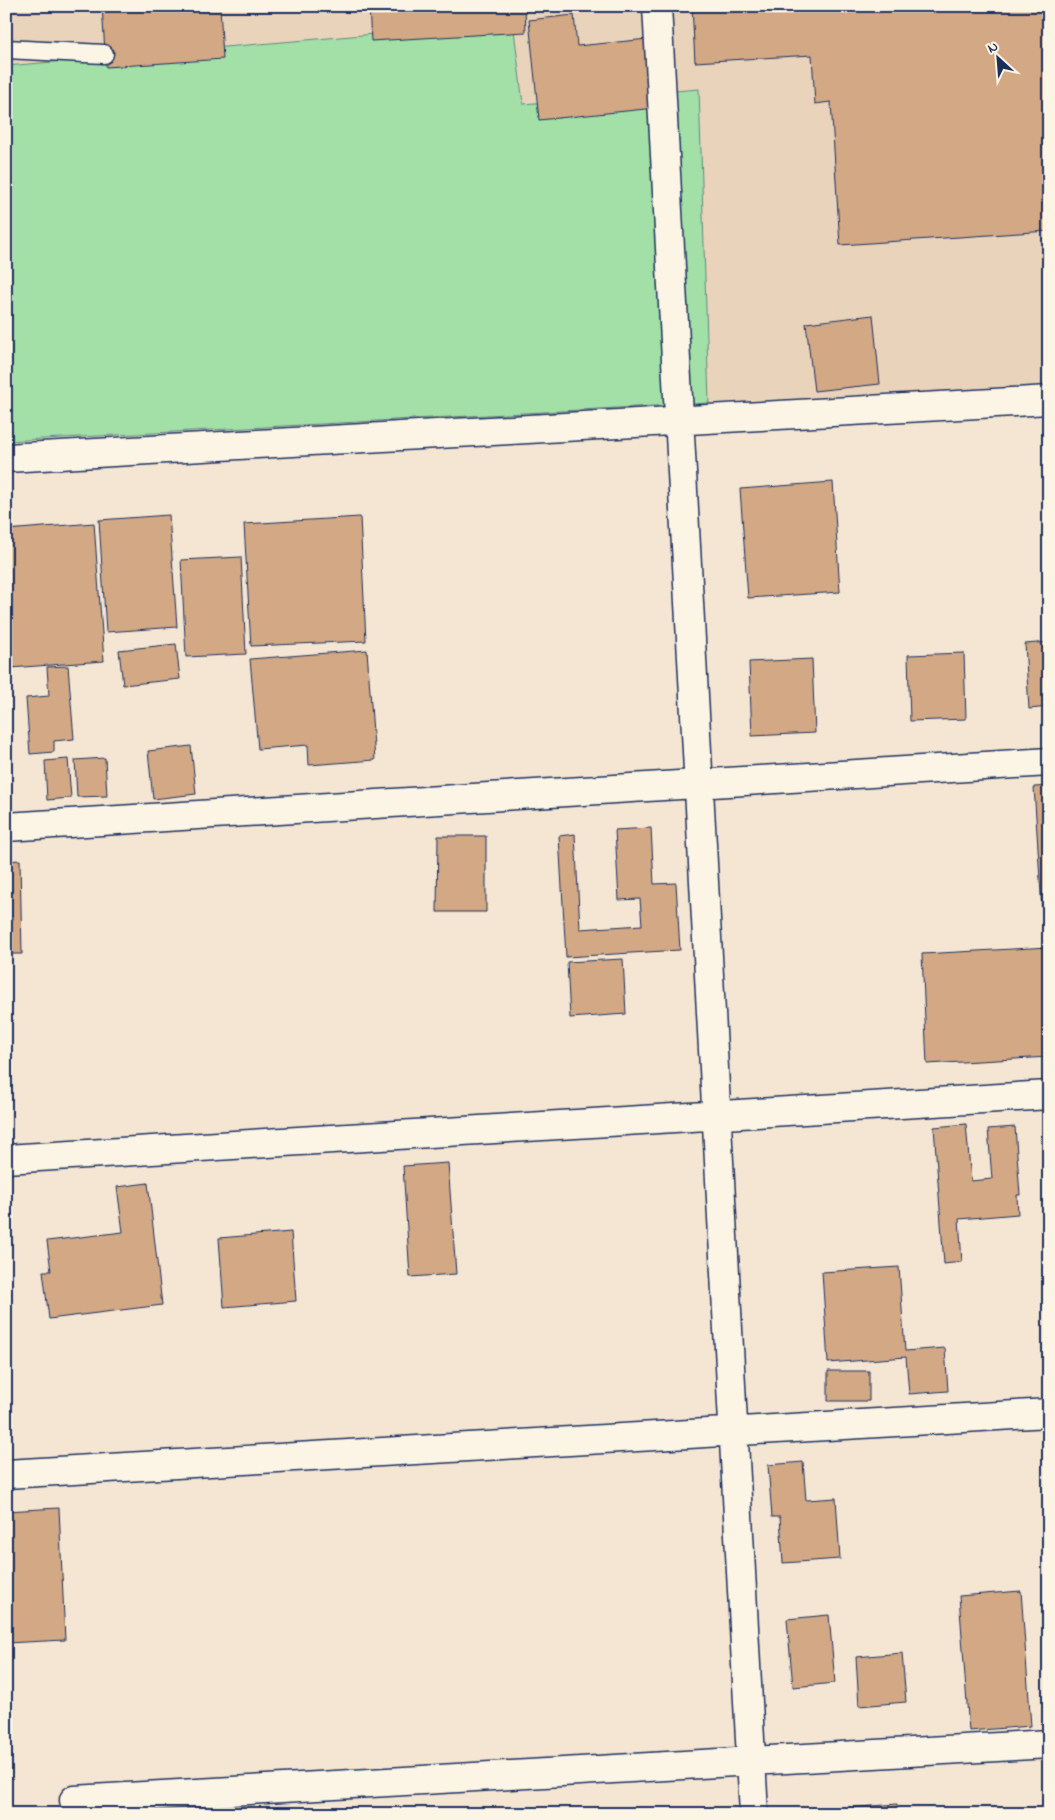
<svg xmlns="http://www.w3.org/2000/svg" width="1055" height="1820" viewBox="0 0 1055 1820" font-family="'Indie Flower',sans-serif">
<style>
.built{fill:#ead3bb}
.green{fill:#a2e0a7;stroke:#5e8882}
.building{fill:#d3a884;stroke:#1b2f5e}
.lines{fill:none;stroke-linecap:round;stroke-linejoin:round}
.lane-casing{stroke:#1b2f5e;stroke-width:21}
.street-casing{stroke:#1b2f5e;stroke-width:31}
.lane{stroke:#fcf5e5;stroke-width:18}
.street{stroke:#fcf5e5;stroke-width:28}
</style>
<rect width="100%" height="100%" fill="#f4e6d2"/>
<filter id="ink" filterUnits="userSpaceOnUse"><feTurbulence type="fractalNoise" baseFrequency=".02" numOctaves="2"/><feDisplacementMap in="SourceGraphic" scale="10" xChannelSelector="R" yChannelSelector="G"/><feConvolveMatrix kernelMatrix="1 2 1 2 8 2 1 2 1" color-interpolation-filters="sRGB"/></filter>
<g filter="url(#ink)">
<path class="built" d="M6,6H1049V385L709,403L699,89L523,104L513,22L6,66Z"/>
<path class="green" d="M513,22L523,104L699,89L709,403L6,441V66Z"/>
<path class="building" d="M102,6H220L223,59L106,67Z
M369,6H525L526,32L371,41Z
M692,6H1049V231L840,245L831,102L815,104L812,55L695,62Z
M574,15L577,46L648,39L655,108L539,120L529,20Z
M873,315L880,384L814,391L806,323Z
M833,482L840,592L748,598L740,489Z
M169,515L177,627L106,632L99,520Z
M360,517L366,641L251,646L244,524Z
M94,523L104,661L10,668L6,617V530Z
M241,557L246,654L186,657L181,560Z
M1049,642V707L1029,709L1025,644Z
M176,644L180,679L123,685L119,650Z
M367,650L375,760L309,765L308,745L258,749L250,659Z
M964,653L966,719L910,721L908,655Z
M812,659L815,733L752,736L749,662Z
M68,666L74,739L54,741V752L30,754L26,698L49,696L47,667Z
M191,746L196,794L153,799L148,751Z
M105,758L107,796L77,797L75,760Z
M68,759L71,798L47,800L45,761Z
M1049,786V925H1043L1034,787Z
M651,828L654,884L676,883L680,950L566,957L559,836L575,834L580,929L642,925L640,899L619,900L615,830Z
M438,836H486V912H437Z
M20,860L22,954H6V861Z
M1049,947V1057L927,1064L922,954Z
M623,959L626,1014L570,1018L567,962Z
M966,1124L971,1181L992,1179L988,1129L1015,1127L1020,1195H1017L1018,1214L959,1219L962,1262L944,1264L934,1127Z
M448,1163L456,1274L410,1277L403,1166Z
M148,1183L162,1305L49,1319L43,1271H51L47,1241L123,1232L117,1187Z
M291,1232L296,1301L224,1307L219,1238Z
M899,1267L905,1351L945,1348L948,1391L909,1394L906,1357L828,1363L822,1272Z
M828,1371H869V1401H828Z
M803,1462L806,1500L836,1498L840,1559L783,1563L780,1517H772L768,1465Z
M59,1508L65,1640L6,1643V1511Z
M1021,1591L1031,1726L969,1731L959,1596Z
M829,1615L835,1683L793,1687L787,1619Z
M902,1653L906,1702L859,1706L856,1657Z
M897,1804L898,1814H849V1808Z"/>
<g class="lines">
<g class="lane-casing">
<path id="lane" d="M6,49L104,54"/>
</g>
<g class="street-casing">
<path id="street" d="M657,6L754,1814
M6,458L1049,400
M6,827L1049,762
M6,1159L1049,1095
M6,1474L1049,1413
M74,1800L1049,1744"/>
</g>
<use href="#lane" class="lane"/>
<use href="#street" class="street"/>
</g>
</g>
<rect width="1055" height="1820" fill="none" stroke="#fcf5e5" stroke-width="25"/>
<rect x="12" y="12" width="1030" height="1795" fill="none" stroke="#1b2f5e" stroke-width="2" filter="url(#ink)"/>
<g transform="translate(998 58) rotate(334)" stroke="#fcf5e5" stroke-width="4" paint-order="stroke">
<path d="M0-4L9 19L0 12L-9 19Z" fill="#1b2f5e"/>
<text y="-8" font-size="14" font-weight="bold" text-anchor="middle" fill="#1b2f5e">N</text>
</g>
</svg>
